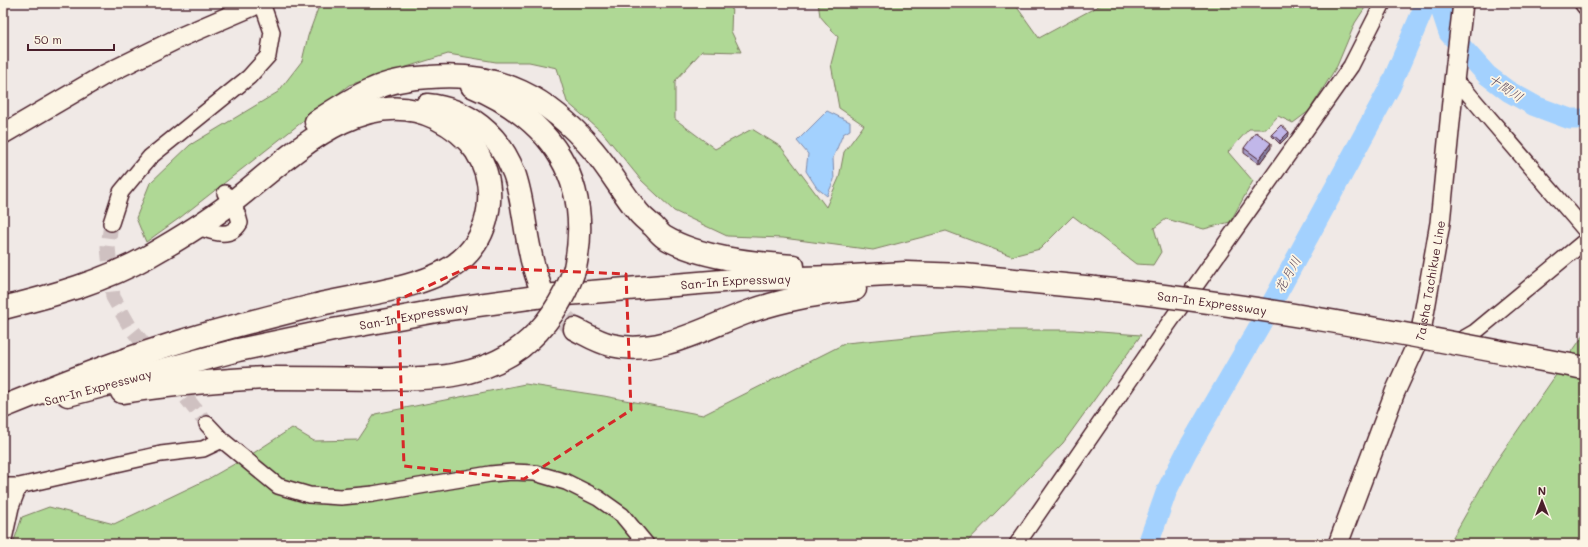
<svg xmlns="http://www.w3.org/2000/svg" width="1588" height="547" viewBox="0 0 1588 547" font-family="Mali,'Klee One',sans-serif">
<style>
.green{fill:#afd895;stroke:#7c7c60}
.water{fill:#a3d1fe;stroke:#7f8aaa}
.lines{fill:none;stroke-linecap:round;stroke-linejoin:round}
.river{stroke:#a3d1fe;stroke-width:21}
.minor-tunnel{stroke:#cfc1c1;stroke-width:15;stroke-dasharray:15 8;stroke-linecap:butt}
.highway-tunnel{stroke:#cfc1c1;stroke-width:22;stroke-dasharray:22 11;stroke-linecap:butt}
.minor-casing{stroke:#4a1f2b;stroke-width:18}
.major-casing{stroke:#4a1f2b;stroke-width:22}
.highway-casing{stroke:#4a1f2b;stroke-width:25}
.minor{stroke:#fcf5e5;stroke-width:15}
.major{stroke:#fcf5e5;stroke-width:19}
.highway{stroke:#fcf5e5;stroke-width:22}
.highway-bridge-casing{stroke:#4a1f2b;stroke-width:25;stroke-linecap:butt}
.highway-bridge{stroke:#fcf5e5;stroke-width:22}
.wall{fill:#a69dc8;stroke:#4a1f2b}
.shaded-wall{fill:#8780a3;stroke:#4a1f2b}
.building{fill:#c1b7e9;stroke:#4a1f2b}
.marked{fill:none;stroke:#d62828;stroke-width:3;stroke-dasharray:8 5;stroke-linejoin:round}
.labels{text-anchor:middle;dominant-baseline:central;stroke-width:3.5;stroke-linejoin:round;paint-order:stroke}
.street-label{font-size:12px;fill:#4a1f2b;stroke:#fcf5e5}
.water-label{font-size:13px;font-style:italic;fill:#604c60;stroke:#fcf5e5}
</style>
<rect width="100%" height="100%" fill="#f0e9e6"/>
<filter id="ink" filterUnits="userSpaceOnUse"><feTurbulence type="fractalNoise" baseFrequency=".025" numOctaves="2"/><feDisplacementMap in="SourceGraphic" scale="8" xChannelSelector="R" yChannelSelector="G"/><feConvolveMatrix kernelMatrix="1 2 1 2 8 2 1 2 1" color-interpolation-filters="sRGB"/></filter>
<g filter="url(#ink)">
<path class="green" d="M320,3H732L731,31L741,52L702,51L675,81V119L715,149L752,129L781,147L826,207L839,178L844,152L864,125L839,108L831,64L838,37L820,16L818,3H1014L1039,38L1104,3H1368L1355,23L1337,66L1309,111L1293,123L1278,116L1266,129H1249L1228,152L1253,181L1230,222L1204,229L1166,219L1154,228L1161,252L1153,265L1136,264L1073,216L1040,249L1012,256L946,231L873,250L783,238L727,236L674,211L641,180L603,133L567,102L557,68L529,62H496L448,54L349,85L181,217L146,242L136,218L150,183L190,145L278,92L302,61L308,36Z
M980,330H1073L1141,335L1063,443L965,544H13L22,517L49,507L114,524L208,479L252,454L292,428L314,441L358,440L375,414L525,384L604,396L703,415L846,343Z
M1585,333V544H1449L1495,463Z"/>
<path class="water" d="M827,111L850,122V130L843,134L833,158L834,180L827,196L817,188L806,171L808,154L797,141Z"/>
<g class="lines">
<path class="river" d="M1439,3L1449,33L1487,75L1508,91L1535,106L1570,119H1585
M1148,544L1167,490L1187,451L1260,325L1390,87L1426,3"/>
<path class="minor-tunnel" d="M111,223L108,247L113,297L130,327L155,358
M172,380L207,424"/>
<path class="highway-tunnel" d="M545,294L562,317L575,329"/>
<g class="minor-casing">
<path id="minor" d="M1582,3L1585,7
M1454,81L1466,91L1585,230
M111,223L121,192L150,157L249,77L268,56L272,32L262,3
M198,227C213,232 230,240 240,223C238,211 232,202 225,193
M1451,341L1461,340L1475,332L1585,241
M207,424L222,440L278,486L309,495L341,497L373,494L490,474L512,472L535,473L566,482L598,498L622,515L646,544
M3,486H19L161,454L203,449L222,440
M3,544L11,507L19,486
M1017,544L1167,326L1351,66L1383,3"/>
</g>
<g class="major-casing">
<g id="major">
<path d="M3,134L104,75L181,37L260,3"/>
<path id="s1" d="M1338,544L1395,392L1420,337L1440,223L1454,81L1463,3"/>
</g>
</g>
<g class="highway-casing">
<g id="highway">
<path d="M472,86C552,120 593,180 575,268"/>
<path d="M427,105C468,109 499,134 514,173C523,198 524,225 530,251C532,263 536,275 540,286"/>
<path d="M316,122C334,110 352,98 371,90C390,81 410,78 430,77C500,71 549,98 593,150C610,170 622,192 638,212C642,217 648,222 653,226C657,230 660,234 664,237C699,258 753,263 793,266"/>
<path d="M3,308C52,296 105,281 149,256C177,240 205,223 231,203C286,161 360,81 436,118C452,126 466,136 476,151C498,185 492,233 461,260C431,287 365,294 325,303C281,314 236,325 192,338C127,357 65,382 3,407"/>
<path d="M575,329C587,335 598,342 611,345C660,357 707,326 751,311C785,299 819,294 855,289"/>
<path d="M122,392C172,385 223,379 273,378C306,378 340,378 373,379C425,379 478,380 521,347"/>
<path id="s2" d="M68,395L238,350L333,330L442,310L543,296L735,280L834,277L906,273L964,275L1095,288"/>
</g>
</g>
<use href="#minor" class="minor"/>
<use href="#major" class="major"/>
<use href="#highway" class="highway"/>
<g class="highway-bridge-casing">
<g id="highway-bridge">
<path id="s3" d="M1095,288C1260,305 1422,337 1585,368"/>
<path d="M521,347C548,326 564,300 575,268"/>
</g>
</g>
<use href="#highway-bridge" class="highway-bridge"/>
</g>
<path class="wall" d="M1272,134L1289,135L1280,144L1272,136Z
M1244,148H1271L1259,164L1244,153Z"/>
<path class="shaded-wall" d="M1289,132V135L1280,144V141Z
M1271,143V148L1259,164V159Z"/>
<path class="building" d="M1281,125L1289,132L1280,141L1272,134Z
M1256,132L1271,143L1259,159L1244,148Z"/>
</g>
<path class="marked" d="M469,267L626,274L631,410L524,479L404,466L398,300Z"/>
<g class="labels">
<g class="street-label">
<text stroke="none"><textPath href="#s1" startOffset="280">Taisha Tachikue Line</textPath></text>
<text stroke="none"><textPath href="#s2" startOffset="679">San-In Expressway</textPath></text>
<text stroke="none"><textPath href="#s3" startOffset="118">San-In Expressway</textPath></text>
<text stroke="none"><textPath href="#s2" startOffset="355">San-In Expressway</textPath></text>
<text transform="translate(98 387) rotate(-15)">San-In Expressway</text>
</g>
<g class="water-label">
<text transform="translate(1506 87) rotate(33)">十間川</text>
<text transform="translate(1287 274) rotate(-61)">花月川</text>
</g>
</g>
<rect width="1588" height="547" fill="none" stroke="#fcf5e5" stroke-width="16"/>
<rect x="8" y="8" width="1572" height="531" fill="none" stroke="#4a1f2b" stroke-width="1.5" filter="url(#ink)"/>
<g transform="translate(1542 501)" stroke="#fcf5e5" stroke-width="3" paint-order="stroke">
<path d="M0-3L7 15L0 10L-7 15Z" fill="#4a1f2b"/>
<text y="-6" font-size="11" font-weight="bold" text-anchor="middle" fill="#4a1f2b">N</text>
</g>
<path d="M28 44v6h86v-6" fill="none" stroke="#4a1f2b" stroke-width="2"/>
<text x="34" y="44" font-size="12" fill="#4a1f2b" stroke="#fcf5e5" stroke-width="3" paint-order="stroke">50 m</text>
</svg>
